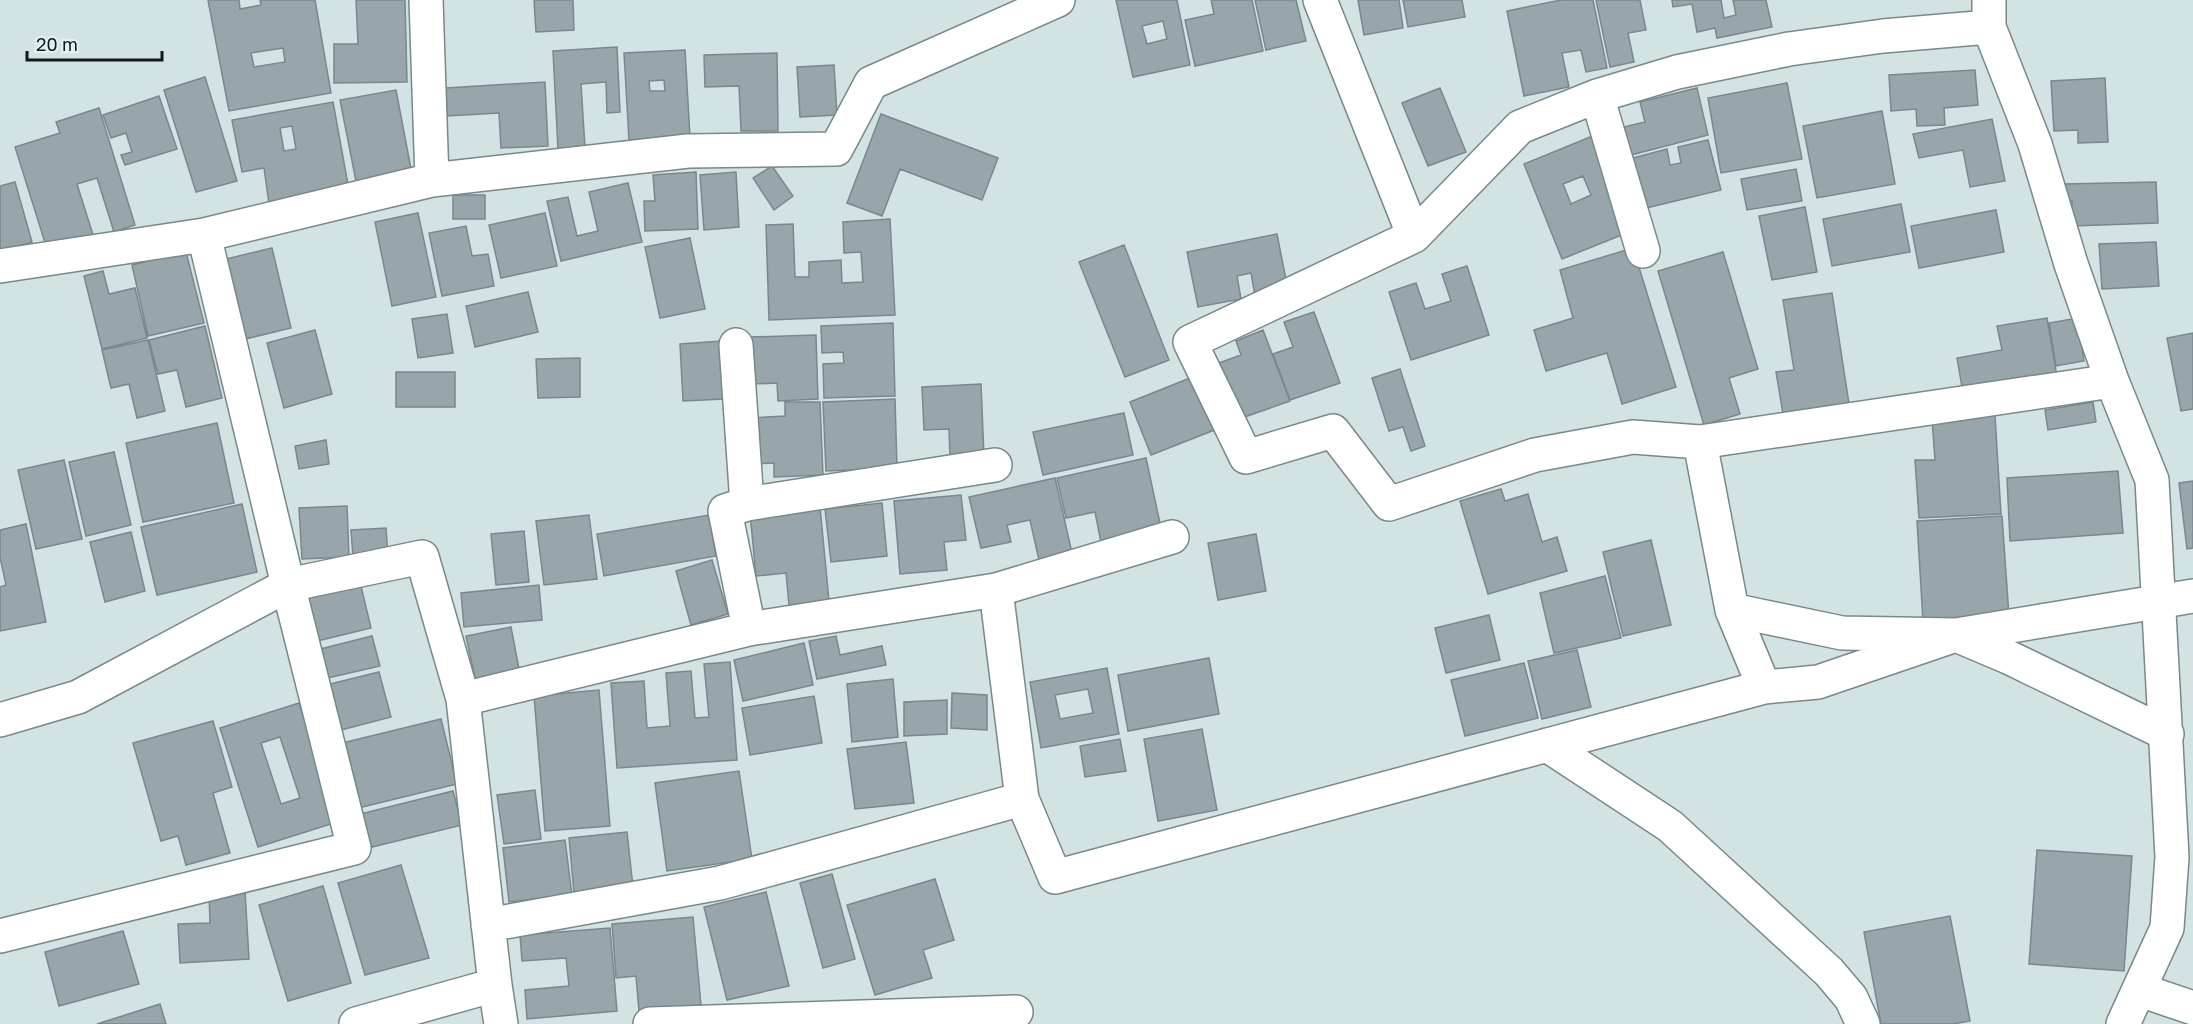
<svg xmlns="http://www.w3.org/2000/svg" width="2193" height="1024" viewBox="0 0 2193 1024" font-family="'Golos Text',sans-serif">
<style>
.building{fill:#98a5ab;stroke:#7a878d;stroke-width:1.5;fill-rule:evenodd}
.lines{fill:none;stroke-linecap:round;stroke-linejoin:round}
.minor-casing{stroke:#798889;stroke-width:36}
.minor{stroke:#fff;stroke-width:33}
</style>
<rect width="100%" height="100%" fill="#d3e3e4"/>
<path class="building" d="M208,0H239L240,9L261,5L260,0H315L331,93L229,111ZM283,48L285,62L254,67L251,53Z
M356,0H405L407,82L334,83V44H358Z
M534,0H573L574,30L536,32Z
M1116,0H1177L1190,65L1133,77ZM1163,21L1167,39L1147,44L1142,26Z
M1211,0H1252L1263,51L1195,66L1185,20L1214,14Z
M1255,0H1296L1306,41L1266,50Z
M1358,0H1399L1403,28L1364,35Z
M1403,0H1462L1465,17L1408,27Z
M1561,0H1593L1607,68L1586,72L1581,50L1562,53L1569,87L1524,96L1507,11Z
M1596,0H1640L1646,30L1628,33L1634,62L1610,67Z
M1672,0H1721L1724,18L1736,15L1733,0H1766L1772,27L1717,38L1715,28L1697,32L1692,4L1673,7Z
M617,47L620,112L607,113L606,82L581,84L585,148L558,149L553,51Z
M685,50L690,137L629,140L624,53ZM664,80L665,91H650L649,81Z
M777,53L778,131H741L739,86L705,87L704,55Z
M834,65L837,115L800,117L797,67Z
M1975,70L1978,105L1944,108L1945,125L1917,126L1916,109L1891,111L1889,75Z
M205,77L237,181L196,192L164,90Z
M2105,78L2108,142L2078,143V130L2054,131L2051,81Z
M545,82L548,146L501,148L499,113L447,116L446,88Z
M1787,83L1802,159L1721,173L1708,98Z
M1440,88L1466,152L1428,166L1402,103Z
M1697,88L1708,135L1631,155L1624,127L1645,122L1640,102Z
M396,90L411,169L356,181L340,100Z
M159,96L177,149L125,165L121,155L132,152L126,133L111,138L103,115Z
M333,102L349,190L269,204L264,168L242,172L232,120ZM292,126L296,149L284,151L280,128Z
M99,108L135,225L114,232L97,178L77,184L94,238L48,252L15,147L60,133L56,122Z
M1882,111L1895,184L1817,198L1803,126Z
M881,114L998,158L982,200L900,169L882,216L847,203Z
M1992,119L2005,181L1970,187L1963,150L1919,158L1913,134Z
M1595,135L1634,230L1562,259L1524,164ZM1583,176L1591,195L1571,204L1563,184Z
M1708,140L1721,190L1646,208L1633,158L1667,149L1670,165L1681,163L1678,147Z
M772,166L793,196L774,210L753,178Z
M1796,169L1802,201L1747,210L1741,179Z
M696,172L698,229L645,231L644,201H655L653,175Z
M736,172L739,227L704,230L700,175Z
M15,182L32,242L0,251V186Z
M2156,182L2158,223L2072,226V201H2066L2065,184Z
M628,183L642,242L561,261L547,201L568,197L577,236L598,231L589,192Z
M453,195H485V219H453Z
M1901,204L1910,252L1832,266L1823,219Z
M1805,207L1817,272L1772,280L1759,216Z
M1996,210L2004,252L1919,268L1911,226Z
M418,213L436,297L392,306L375,222Z
M545,213L557,266L501,278L489,225Z
M890,219L895,315L769,320L766,225L793,224L795,277H809V262L841,260L842,283L863,282L861,252L844,253L843,222Z
M466,226L472,256L488,254L494,286L442,296L429,233Z
M1277,234L1288,290L1255,296L1251,273L1237,276L1241,299L1198,307L1187,252Z
M690,238L705,309L660,318L645,247Z
M2156,242L2159,286L2102,289L2099,244Z
M1124,245L1169,360L1125,377L1079,262Z
M272,248L291,328L241,340L222,260Z
M1633,248L1676,387L1622,404L1607,353L1546,371L1534,330L1573,318L1560,270Z
M186,252L204,323L148,336L132,265Z
M1723,252L1758,369L1729,378L1740,414L1704,425L1658,271Z
M1467,266L1489,335L1411,360L1389,292L1416,283L1425,309L1451,301L1442,274Z
M103,271L109,294L135,288L147,338L102,349L84,276Z
M528,292L538,332L475,347L466,306Z
M1832,293L1850,410L1784,420L1776,372L1794,370L1783,300Z
M1314,312L1340,383L1290,400L1273,354L1293,347L1284,322Z
M447,314L453,353L418,358L412,319Z
M2047,318L2057,377L1963,393L1957,358L2002,350L1997,326Z
M2077,318L2084,361L2056,366L2049,323Z
M893,323L895,396L824,398L823,364L844,363L843,352L822,353L821,326Z
M205,326L222,398L186,407L177,370L158,374L149,340Z
M315,330L332,394L284,408L267,343Z
M1263,330L1290,401L1239,419L1219,363L1241,355L1236,341Z
M2193,333V409L2181,411L2167,338Z
M816,335L818,399L778,401L777,383L753,384L751,337Z
M148,340L165,411L137,418L129,384L111,388L102,350Z
M721,341L724,399L683,401L680,344Z
M580,358V397L538,398L536,359Z
M1400,369L1425,446L1411,451L1403,427L1389,431L1372,378Z
M396,372H455V407H396Z
M1195,376L1217,429L1151,455L1130,402Z
M981,384L984,457L950,458L949,429L924,430L922,387Z
M895,399L897,468L826,471L823,402Z
M785,402H820L823,475L774,477V463L750,464L748,418L785,416Z
M2093,402L2096,422L2048,430L2045,410Z
M1124,413L1133,455L1043,475L1033,432Z
M1995,416L2001,514L1919,518L1915,460H1935L1932,419Z
M217,423L234,503L143,522L126,443Z
M326,440L329,464L299,469L295,446Z
M114,452L131,525L86,536L69,462Z
M1146,458L1161,528L1101,542L1095,512L1066,518L1057,478Z
M64,460L82,539L36,549L18,470Z
M2118,471L2123,533L2010,541L2007,478Z
M1055,478L1072,553L1039,560L1030,520L1007,525L1011,542L981,548L969,497Z
M2193,481V548L2187,549L2179,483Z
M1501,489L1505,501L1528,494L1542,542L1557,537L1567,571L1488,594L1460,501Z
M961,495L966,540L944,542L947,570L900,574L894,501Z
M882,503L887,556L831,562L825,509Z
M242,504L257,572L157,595L141,527Z
M347,506L349,557L302,559L299,508Z
M820,507L829,601L789,605L786,573L756,576L750,513Z
M589,515L597,579L544,585L536,521Z
M709,515L716,556L604,576L597,534Z
M2002,516L2009,616L1923,621L1917,521Z
M26,524L46,622L0,631V587L6,585L0,557V530Z
M386,528L388,556L353,557L351,530Z
M524,531L529,582L496,585L491,534Z
M131,532L145,591L105,602L90,542Z
M1256,534L1266,591L1218,600L1208,543Z
M1651,540L1671,625L1623,636L1603,552Z
M712,560L728,614L691,625L676,571Z
M1605,576L1621,638L1554,653L1540,593Z
M360,582L371,628L313,642L302,596Z
M539,585L542,620L464,627L461,593Z
M1489,615L1500,660L1446,673L1435,628Z
M511,627L520,674L476,683L466,636Z
M372,636L380,666L323,679L316,650Z
M836,636L840,655L882,646L886,665L817,679L809,641Z
M804,643L813,685L743,701L734,660Z
M1577,650L1591,707L1542,719L1528,661Z
M1209,658L1219,714L1128,731L1118,675Z
M730,662L737,760L617,768L611,683L644,681L647,728L670,726L666,673L691,671L695,718L709,717L704,664Z
M1524,663L1538,718L1465,736L1451,680Z
M1107,668L1119,734L1041,748L1030,682ZM1088,689L1093,713L1060,719L1055,695Z
M379,672L391,717L337,731L326,685Z
M893,679L898,737L852,742L847,684Z
M599,690L610,826L545,831L534,696Z
M952,693L987,695V730L951,728Z
M814,696L822,743L750,755L742,708Z
M947,700V734L904,736V702Z
M299,703L337,822L258,847L220,728ZM280,737L300,798L281,804L261,743Z
M441,719L457,784L358,808L342,743Z
M213,721L232,787L213,793L230,853L186,865L178,836L161,841L133,743Z
M1202,729L1217,810L1158,821L1144,739Z
M1120,739L1126,771L1085,777L1080,746Z
M906,742L914,803L855,809L847,749Z
M739,771L752,859L667,871L655,783Z
M535,790L541,839L504,844L497,795Z
M453,791L462,825L368,848L360,814Z
M627,832L633,887L574,893L569,838Z
M565,840L572,895L509,902L503,848Z
M2037,850L2132,856L2124,971L2029,964Z
M401,865L429,958L365,975L338,883Z
M832,874L855,959L823,968L800,883Z
M935,879L954,940L923,950L932,978L875,995L847,905Z
M323,886L351,983L288,1001L259,905Z
M245,891L249,959L180,963L178,924L210,923L209,893Z
M766,892L789,986L727,1000L704,907Z
M1950,916L1970,1021L1953,1024H1881L1864,932Z
M693,917L701,1005L639,1011L636,976L616,978L612,924Z
M610,928L617,1011L527,1019L525,990L569,986L566,958L522,961L520,935Z
M123,931L139,984L59,1006L45,952Z
M160,1004L166,1024H97Z"/>
<g class="lines">
<g class="minor-casing">
<path id="minor" d="M426,0L432,180
M1320,0L1414,236L1520,127L1597,96L1677,72L1789,49L1883,36L1989,27
M1989,0V27L2035,144L2071,264L2112,381L2152,480L2172,857L2167,928L2123,1024
M1597,96L1643,251
M1414,236L1190,342L1246,457L1333,431L1389,504L1535,455L1633,437L1700,442L2112,381
M0,266L204,235L432,180L688,151L836,149L871,83L1058,0
M736,345L747,504
M1700,442L1732,610L1764,687
M996,590L1022,799
M1732,610L1842,633L1956,635L2008,657L2167,734
M749,629L996,590L1172,537
M0,720L78,697L288,585L422,557L463,699L749,629L725,511L747,504L995,465
M1547,745L1670,826L1829,972L1851,998L1863,1024
M488,925L720,883L1022,799L1055,877L1764,687L1818,682L1956,635L2193,596
M0,936L354,848L288,585L204,235
M495,985L501,1024
M2140,990L2193,1008
M356,1024L495,985L463,699
M650,1024L1016,1012"/>
</g>
<use href="#minor" class="minor"/>
</g>
<path d="M27 51v9h135v-9" fill="none" stroke="#121818" stroke-width="3"/>
<text x="36" y="51" font-size="18" fill="#121818" stroke="#e0f1f2" stroke-width="4.5" paint-order="stroke">20 m</text>
</svg>
